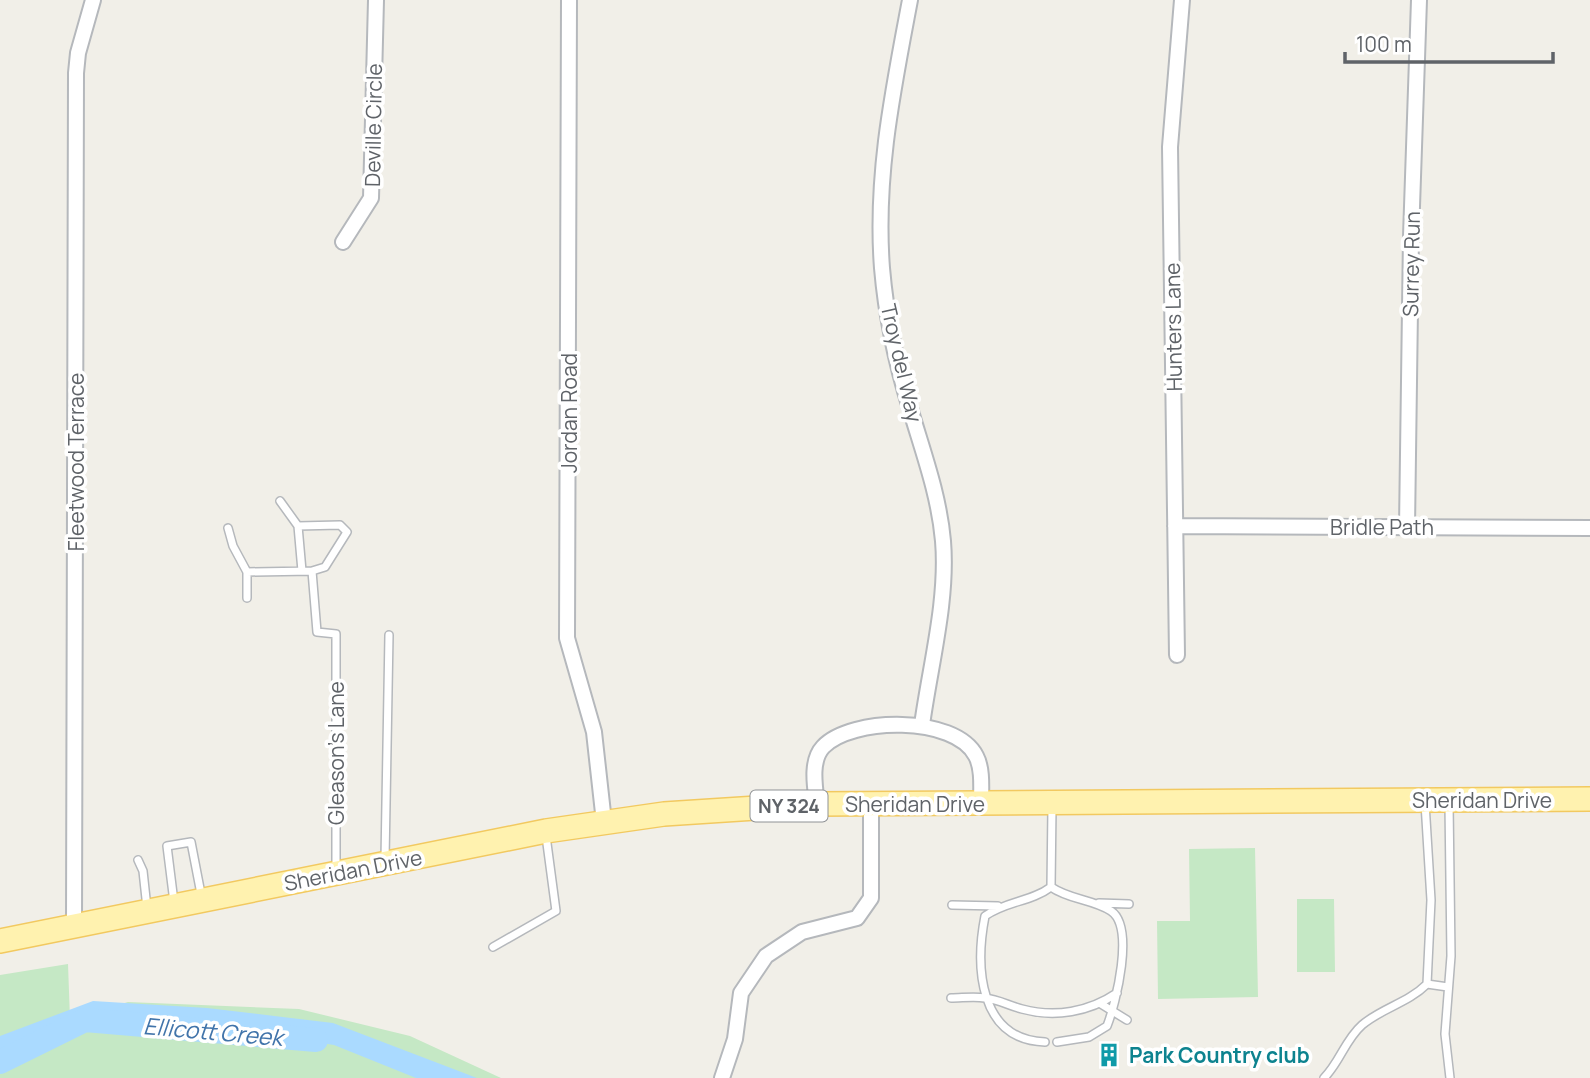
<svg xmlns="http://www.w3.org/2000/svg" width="1590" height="1078" viewBox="0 0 1590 1078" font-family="Manrope,sans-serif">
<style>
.green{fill:#c5e8c5}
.water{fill:#aadaff}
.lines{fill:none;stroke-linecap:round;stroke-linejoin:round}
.river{stroke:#aadaff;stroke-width:24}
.lane-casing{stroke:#b5b8bc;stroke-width:10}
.street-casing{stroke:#b5b8bc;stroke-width:18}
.primary-casing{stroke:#f2c960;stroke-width:26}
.lane{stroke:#fff;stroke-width:7}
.street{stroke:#fff;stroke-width:14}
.primary{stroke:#fff2af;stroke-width:23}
.labels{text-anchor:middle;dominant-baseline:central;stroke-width:7;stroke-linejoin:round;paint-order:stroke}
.shield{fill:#fff;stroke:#8f9295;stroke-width:2}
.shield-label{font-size:19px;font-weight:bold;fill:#5f6368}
.street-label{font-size:21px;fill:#5f6368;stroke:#fff}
.culture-label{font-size:21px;font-weight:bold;fill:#0d838f;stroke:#fff;text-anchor:start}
.water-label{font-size:23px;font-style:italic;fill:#4174aa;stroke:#fff}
</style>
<rect width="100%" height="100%" fill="#f1efe8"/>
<path class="green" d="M1255,848L1258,997L1158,999L1157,921H1190L1189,849Z
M1297,899H1334L1335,972H1297Z
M68,964L70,1019L128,1002L299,1009L410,1036L501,1078H0V975Z"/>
<path class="water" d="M93,1001L207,1008L333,1023L477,1078H416L334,1045L209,1025L99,1016L0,1059V1036Z"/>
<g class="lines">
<path class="river" d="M0,1062L85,1020L316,1040"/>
<g class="lane-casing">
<path id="lane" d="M280,501L298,526L302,571
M298,526L340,525L347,532L325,567L312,571
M228,528L233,546L247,572L312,571L317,632L336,634V869
M247,572V598
M1449,804L1451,956L1445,1034L1450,1078
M385,859L389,635
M138,860L143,871L147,908
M1051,887L1052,807
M174,902L167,846L191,842L202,899
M1099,903L1129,904
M952,905L998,906
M493,947L556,911L546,836
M1427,984L1448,987
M951,998C962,998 974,996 985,998C997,999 1010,1006 1022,1009C1055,1018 1089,1012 1117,993
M1101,1004L1127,1020
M1045,1042C979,1040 975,967 985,916C1006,901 1031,902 1051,887C1070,900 1092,899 1111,911C1135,927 1116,1003 1107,1026L1089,1037L1057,1042
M1324,1078C1340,1062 1345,1040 1362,1025C1382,1008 1408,1003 1427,984L1431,900L1425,803"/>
</g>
<g class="street-casing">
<path id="street" d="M569,0L567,638L594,732L604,822
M910,0C893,90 875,176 882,268C886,315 896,363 910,408C923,452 939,495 943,541C948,601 930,666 922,725
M343,242L371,198L376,0
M1175,526L1590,528
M1407,527L1411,236L1419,0
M1177,655L1170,147L1182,0
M817,804C815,787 810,761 823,747C851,717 955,715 976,756C983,769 981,789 981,804
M74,927L76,73L78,53L93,0
M722,1078L735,1039L741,993L766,956L802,932L857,918L871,898V804"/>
</g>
<g class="primary-casing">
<path id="primary" d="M0,941L546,831L664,814L817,804L1590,799"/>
</g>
<use href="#lane" class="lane"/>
<use href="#street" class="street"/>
<use href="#primary" class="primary"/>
</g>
<defs>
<g id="building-bare" transform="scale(1.89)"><path d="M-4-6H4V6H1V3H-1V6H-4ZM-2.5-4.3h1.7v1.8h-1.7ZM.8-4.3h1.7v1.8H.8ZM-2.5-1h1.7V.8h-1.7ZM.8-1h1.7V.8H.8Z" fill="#0f9aa8" stroke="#fff" stroke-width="2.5" paint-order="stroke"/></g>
</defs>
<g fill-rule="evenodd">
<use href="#building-bare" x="1109" y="1055"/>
</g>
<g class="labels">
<rect class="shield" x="750.5" y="790.5" width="77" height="31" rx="5"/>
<g class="shield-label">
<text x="789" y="806">NY 324</text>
</g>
<g class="street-label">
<text transform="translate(373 125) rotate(-89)">Deville Circle</text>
<text transform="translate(1411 264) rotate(-89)">Surrey Run</text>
<text transform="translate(1173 327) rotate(-91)">Hunters Lane</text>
<text transform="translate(902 363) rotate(77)">Troy del Way</text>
<text transform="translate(569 413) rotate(-90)">Jordan Road</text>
<text transform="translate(76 462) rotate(-90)">Fleetwood Terrace</text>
<text x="1382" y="527">Bridle Path</text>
<text transform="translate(336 753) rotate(-90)">Gleason's Lane</text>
<text x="1482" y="800">Sheridan Drive</text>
<text x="915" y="804">Sheridan Drive</text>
<text transform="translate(353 870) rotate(-11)">Sheridan Drive</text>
</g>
<g class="culture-label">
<text x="1129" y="1055">Park Country club</text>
</g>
<g class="water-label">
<text transform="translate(213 1031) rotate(5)">Ellicott Creek</text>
</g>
</g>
<path d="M1345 52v10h208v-10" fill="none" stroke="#5f6368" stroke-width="3.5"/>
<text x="1356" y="52" font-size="21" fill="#5f6368" stroke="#ffffff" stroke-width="5" paint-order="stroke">100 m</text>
</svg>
